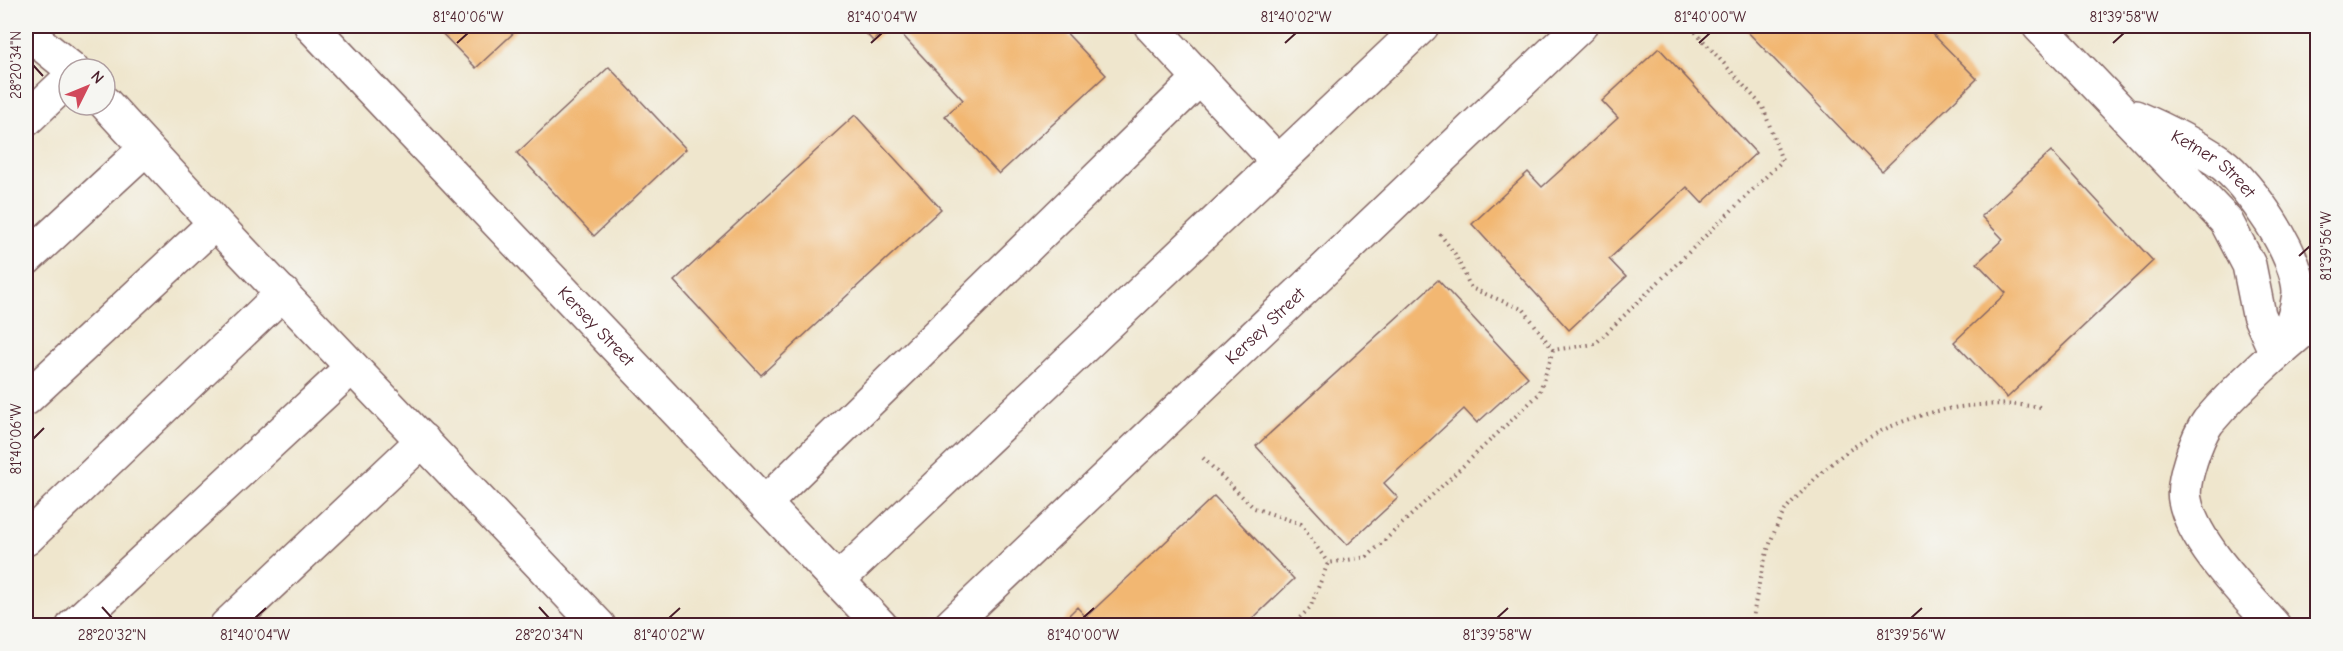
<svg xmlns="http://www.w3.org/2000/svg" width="2343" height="651" viewBox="0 0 2343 651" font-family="'Comic Neue',sans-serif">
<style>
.building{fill:#f2b772}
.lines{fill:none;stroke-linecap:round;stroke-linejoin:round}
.minor-casing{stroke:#846564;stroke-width:36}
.path{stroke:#846564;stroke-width:4;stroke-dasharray:1.5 4.5;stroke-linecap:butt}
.minor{stroke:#fff;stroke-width:33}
.ticks{fill:none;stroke:#4a1f2b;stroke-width:2}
.labels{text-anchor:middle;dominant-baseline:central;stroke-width:4.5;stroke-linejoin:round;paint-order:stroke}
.street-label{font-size:18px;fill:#4a1f2b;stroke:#f6f6f2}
.neatline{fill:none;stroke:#4a1f2b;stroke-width:2}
.ticks-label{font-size:15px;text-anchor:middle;fill:#4a1f2b}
</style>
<rect width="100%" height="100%" fill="#f6f6f2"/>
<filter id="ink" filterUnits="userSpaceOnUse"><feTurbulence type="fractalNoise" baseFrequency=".0167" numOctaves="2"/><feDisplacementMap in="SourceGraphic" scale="12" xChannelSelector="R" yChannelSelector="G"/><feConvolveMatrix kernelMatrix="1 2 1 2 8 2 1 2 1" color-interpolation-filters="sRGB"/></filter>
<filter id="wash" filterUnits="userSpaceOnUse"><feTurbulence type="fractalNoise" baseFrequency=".008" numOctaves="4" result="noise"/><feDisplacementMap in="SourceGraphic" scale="24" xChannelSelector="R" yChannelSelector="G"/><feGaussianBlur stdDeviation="1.35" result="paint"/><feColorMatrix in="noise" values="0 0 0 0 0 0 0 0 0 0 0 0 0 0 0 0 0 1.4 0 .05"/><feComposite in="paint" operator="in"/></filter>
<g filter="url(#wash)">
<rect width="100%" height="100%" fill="#efe6cd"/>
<g id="blocks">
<path class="building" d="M435,26H521L476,68Z
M859,26H889L873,41Z
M894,26H1027L1034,33L1042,26H1060L1106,75L999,174L945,116L963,100Z
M1742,26H1925L1977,79L1882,171Z
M1659,48L1756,153L1702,203L1687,187L1609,259L1626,277L1569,330L1472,224L1528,172L1542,187L1618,118L1602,101Z
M609,67L686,149L594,236L517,153Z
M855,115L941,209L761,375L674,281Z
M2051,151L2153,261L2007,398L1954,342L2006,293L1977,263L2003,239L1981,216Z
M1438,280L1528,377L1477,423L1464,409L1384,483L1398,498L1347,545L1256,446Z
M1214,496L1294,579L1245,626H1058L1077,607L1086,617Z"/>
</g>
</g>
<g filter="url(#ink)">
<use href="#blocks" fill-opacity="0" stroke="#846564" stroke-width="1.5"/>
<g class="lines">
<g class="minor-casing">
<g id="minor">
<path id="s1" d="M311,26L881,626"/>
<path d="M1151,26L1278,162"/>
<path d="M2039,26L2226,221L2249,265L2259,315L2276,353"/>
<path d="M26,32L72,69"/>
<path d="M105,103L215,223L599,626"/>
<path id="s2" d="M2135,117C2165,130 2193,144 2220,162C2249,183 2300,257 2299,294C2297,313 2290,328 2281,345"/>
<path d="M26,120L69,79"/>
<path d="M26,259L146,148"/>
<path d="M26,399L215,223"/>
<path d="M765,503L1200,78"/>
<path d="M26,539L283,293"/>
<path d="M838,580L1422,26"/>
<path d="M73,626L352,367"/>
<path d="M226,626L423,440"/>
<path id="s3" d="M950,626L1580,26"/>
<path d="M2274,626C2245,594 2193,543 2185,500C2181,482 2197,437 2208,422C2240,384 2280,350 2318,318"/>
</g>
</g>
<path class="path" d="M1440,234L1455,254L1471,288L1524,310L1553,350
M1203,458L1254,508L1301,524L1328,563
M1291,626L1310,608L1328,563L1367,557L1539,394L1553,350L1595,344L1782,161L1763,107L1690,26
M1752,626C1757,588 1765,546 1784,512C1791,501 1803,492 1812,482C1873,419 1954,396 2040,407"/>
<use href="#minor" class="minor"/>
</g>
</g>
<path class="ticks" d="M457,43L468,33M871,43L882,33M1285,43L1296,33M1699,43L1710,33M2113,43L2124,33M33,65L43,76M2299,256L2310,246M33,439L44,428M102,607L112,618M539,607L549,618M255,618L266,608M669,618L680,608M1083,618L1094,608M1497,618L1508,608M1911,618L1922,608"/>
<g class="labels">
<g class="street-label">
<text stroke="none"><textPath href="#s2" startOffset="92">Ketner Street</textPath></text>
<text stroke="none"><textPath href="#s1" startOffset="414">Kersey Street</textPath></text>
<text stroke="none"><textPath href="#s3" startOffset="435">Kersey Street</textPath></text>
</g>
</g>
<rect width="2343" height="651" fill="none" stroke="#f6f6f2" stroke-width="66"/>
<g transform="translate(87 87) rotate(47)"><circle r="28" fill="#f6f6f2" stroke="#b1a0a2" stroke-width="1.5"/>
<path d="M0-4.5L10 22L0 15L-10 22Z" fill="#d1495b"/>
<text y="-9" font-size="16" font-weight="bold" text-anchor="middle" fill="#4a1f2b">N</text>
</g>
<rect x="33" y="33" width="2277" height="585" class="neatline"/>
<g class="ticks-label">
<text x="468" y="22">81°40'06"W</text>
<text x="882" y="22">81°40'04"W</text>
<text x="1296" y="22">81°40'02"W</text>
<text x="1710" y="22">81°40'00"W</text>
<text x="2124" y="22">81°39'58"W</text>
<text transform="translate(16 65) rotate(-90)" y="5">28°20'34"N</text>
<text transform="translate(2326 246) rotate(-90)" y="5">81°39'56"W</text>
<text transform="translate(16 439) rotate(-90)" y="5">81°40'06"W</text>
<text x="112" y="640">28°20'32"N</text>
<text x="255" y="640">81°40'04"W</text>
<text x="549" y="640">28°20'34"N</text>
<text x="669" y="640">81°40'02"W</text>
<text x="1083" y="640">81°40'00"W</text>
<text x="1497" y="640">81°39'58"W</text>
<text x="1911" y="640">81°39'56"W</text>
</g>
</svg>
